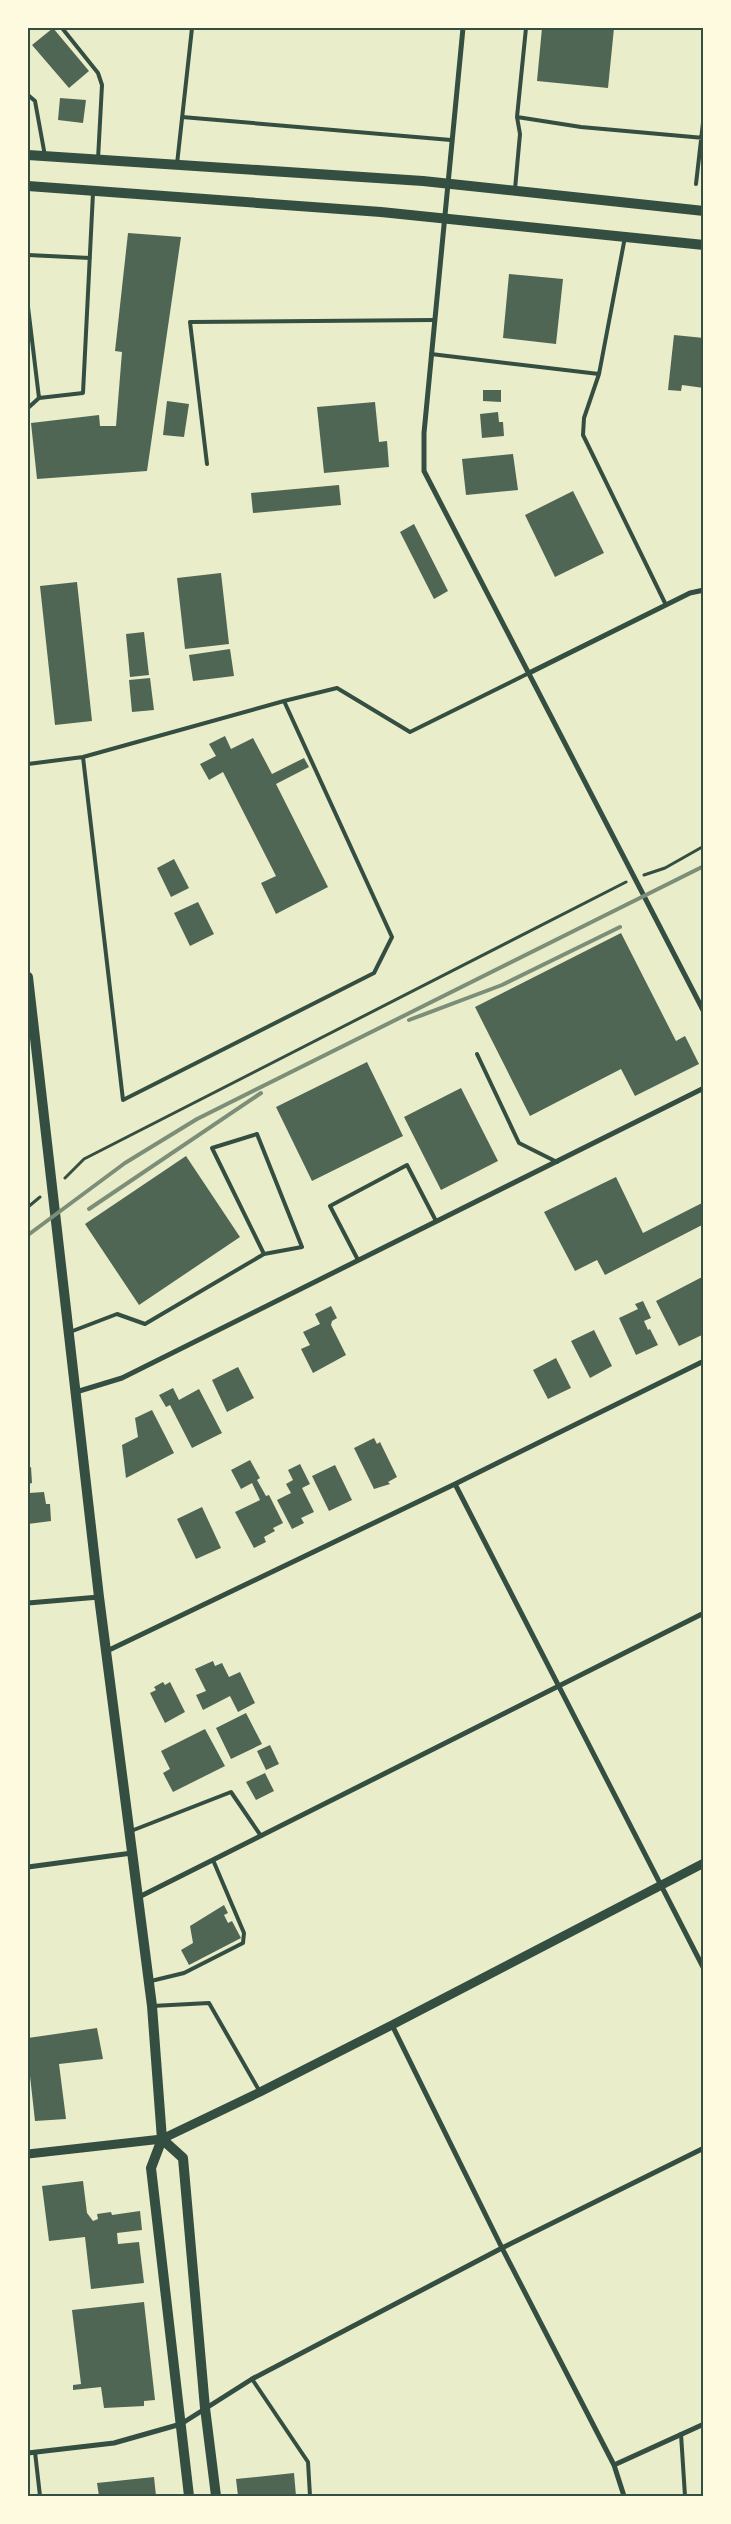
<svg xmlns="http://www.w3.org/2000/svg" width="731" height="2524" viewBox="0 0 731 2524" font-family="Raleway,sans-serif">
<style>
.building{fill:#4f6655}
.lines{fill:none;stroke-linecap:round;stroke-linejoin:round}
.path{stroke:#344e41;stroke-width:3}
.service{stroke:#344e41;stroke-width:4}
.minor{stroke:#344e41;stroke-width:5}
.tertiary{stroke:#344e41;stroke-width:9}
.secondary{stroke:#344e41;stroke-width:10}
.rail{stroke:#7c8e77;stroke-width:4}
.neatline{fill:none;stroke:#344e41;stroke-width:2}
</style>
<rect width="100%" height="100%" fill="#e9edc9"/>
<path class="building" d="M53,28L89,71L69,88L32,45Z
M542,28H614L608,88L537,81Z
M60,98L86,100L83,123L58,120Z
M128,233L181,237L147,471L37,479L31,423L99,415L100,426H116L122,352L115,351Z
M509,274L563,279L556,344L503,338Z
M674,335L704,338V388L682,385L681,391L668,390Z
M483,390H501V402L483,401Z
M167,401L189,404L184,437L163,435Z
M375,402L379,442L387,441L389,467L324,473L317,407Z
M498,412L499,422H503L504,436L482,438L480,414Z
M513,454L518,490L466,495L462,459Z
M339,485L341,505L253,513L251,493Z
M573,491L604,553L555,577L525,515Z
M414,524L448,591L434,599L400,532Z
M221,573L229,644L185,649L177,578Z
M77,582L92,721L55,725L40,586Z
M144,632L149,675L130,677L126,634Z
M230,649L234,676L193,681L189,655Z
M150,678L154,710L132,712L129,680Z
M225,736L231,749L253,738L272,774L304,758L309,767L276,784L328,887L276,914L261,883L276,876L223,772L209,780L200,764L216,756L209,744Z
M174,859L189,888L171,897L157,868Z
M198,902L214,934L190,946L174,913Z
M621,933L676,1041L685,1036L699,1064L635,1096L621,1069L530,1116L475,1007Z
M367,1062L403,1136L312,1181L276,1107Z
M461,1088L498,1161L441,1190L404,1117Z
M186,1156L240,1237L139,1305L85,1224Z
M616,1177L643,1233L704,1202V1224L605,1275L597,1260L575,1271L544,1212Z
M704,1276V1334L679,1346L656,1301Z
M643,1301L651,1318L644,1321L648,1330L650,1329L658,1345L636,1355L619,1318L638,1309L635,1304Z
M331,1306L337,1318L332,1321L331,1325L346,1355L313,1373L301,1349L310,1345L303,1332L320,1324L315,1314Z
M594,1330L612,1366L590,1378L571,1341Z
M556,1358L571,1388L548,1399L533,1370Z
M238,1367L254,1398L227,1412L212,1380Z
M173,1388L179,1400L199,1389L222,1433L192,1448L170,1405L166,1407L159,1395Z
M152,1410L174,1453L126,1478L122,1445L138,1437L135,1418Z
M374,1438L377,1444L380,1442L397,1477L388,1482L390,1484L374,1489L354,1448Z
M250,1460L260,1478L257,1480L266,1496L269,1495L283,1523L273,1528L275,1531L264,1537L266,1542L254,1548L235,1512L260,1500L252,1483L241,1489L231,1470Z
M300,1464L310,1484L302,1488L314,1512L301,1518L304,1523L292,1529L277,1500L291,1493L286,1484L293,1480L288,1470Z
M335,1465L352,1500L329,1511L312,1476Z
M31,1467L32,1483L28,1484V1468Z
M28,1489L29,1493L44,1492L46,1504H50L51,1521L28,1524Z
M202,1507L221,1548L196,1559L177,1519Z
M213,1661L215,1666L222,1663L229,1677L240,1672L255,1703L238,1712L230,1696L203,1710L196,1695L206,1691L195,1669Z
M163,1682L165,1685L170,1682L185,1712L165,1723L150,1693L156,1690L154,1687Z
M246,1713L262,1744L231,1759L216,1728Z
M205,1729L225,1766L173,1792L163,1773L170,1769L161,1751Z
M270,1745L279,1764L266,1770L257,1751Z
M265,1773L274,1791L256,1800L246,1782Z
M224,1905L228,1913L224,1915L228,1923L232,1921L241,1938L189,1965L181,1950L193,1943L190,1926Z
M97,2028L103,2059L59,2064L66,2119L35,2121L28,2058V2038Z
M83,2181L87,2213L93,2221L98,2219L97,2214L111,2212L112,2215L140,2211L142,2230L117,2233L118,2244L139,2242L144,2283L91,2289L85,2237L49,2241L42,2186Z
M144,2302L155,2400L144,2401V2406L104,2408L101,2387L73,2390V2385L81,2384L72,2310Z
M294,2473L296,2496H238L236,2479Z
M154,2477L156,2496H99L97,2483Z"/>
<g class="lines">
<path class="path" d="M644,875L665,868L704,846
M65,1178L84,1159L626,882
M28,1207L40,1197"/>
<path class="service" d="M62,28L98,73L102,85L98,159
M28,95L35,101L45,156
M182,117L451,140
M517,117L581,127L704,138
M177,164L192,28
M696,184L704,114
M515,189L520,134L517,117L526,28
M625,237L599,374L584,418L583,435L666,605
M28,255L90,258
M704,294V296
M28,307L39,398
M431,354L599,374
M28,408L39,398L83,393L93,193
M207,464L190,322L434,320
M83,757L123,1100L374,973L392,937L284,701
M28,764L83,757L284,701L337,688L410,732L529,673
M477,1054L519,1143L557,1162
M358,1260L330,1206L407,1165L436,1221
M70,1332L117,1314L145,1324L264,1254L212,1148L257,1134L302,1247L264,1254
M131,1831L231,1792L261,1836
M151,1981L184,1973L243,1943L244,1933L213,1860
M152,2006L209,2003L260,2092
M252,2379L308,2462L310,2496
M681,2434L685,2496
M35,2452L40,2496"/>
<path class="minor" d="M463,28L424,433V471L704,1012
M529,673L690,593L704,590
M76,1392L122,1378L704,1088
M455,1484L704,1969
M28,1603L99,1597
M107,1651L455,1484L704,1361
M28,1867L132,1853
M139,1897L704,1613
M392,2025L502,2248L614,2465L624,2496
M28,2453L114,2443L181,2424L252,2379L502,2248L704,2148
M614,2465L704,2424"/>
<path class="tertiary" d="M28,2154L162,2139L260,2092L392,2025L704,1863"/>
<path class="secondary" d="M28,155L423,181L704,211
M28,186L381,212L704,245
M28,977L99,1597L152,2006L162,2139L151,2168L189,2496
M162,2139L183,2158L205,2408L216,2496"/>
<path class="rail" d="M409,1020L502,985L620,927
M89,1209L261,1093
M28,1235L125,1163L197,1119L704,866"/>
</g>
<rect width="731" height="2524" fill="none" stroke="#fefae0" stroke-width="58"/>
<rect x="29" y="29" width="673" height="2466" class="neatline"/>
</svg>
